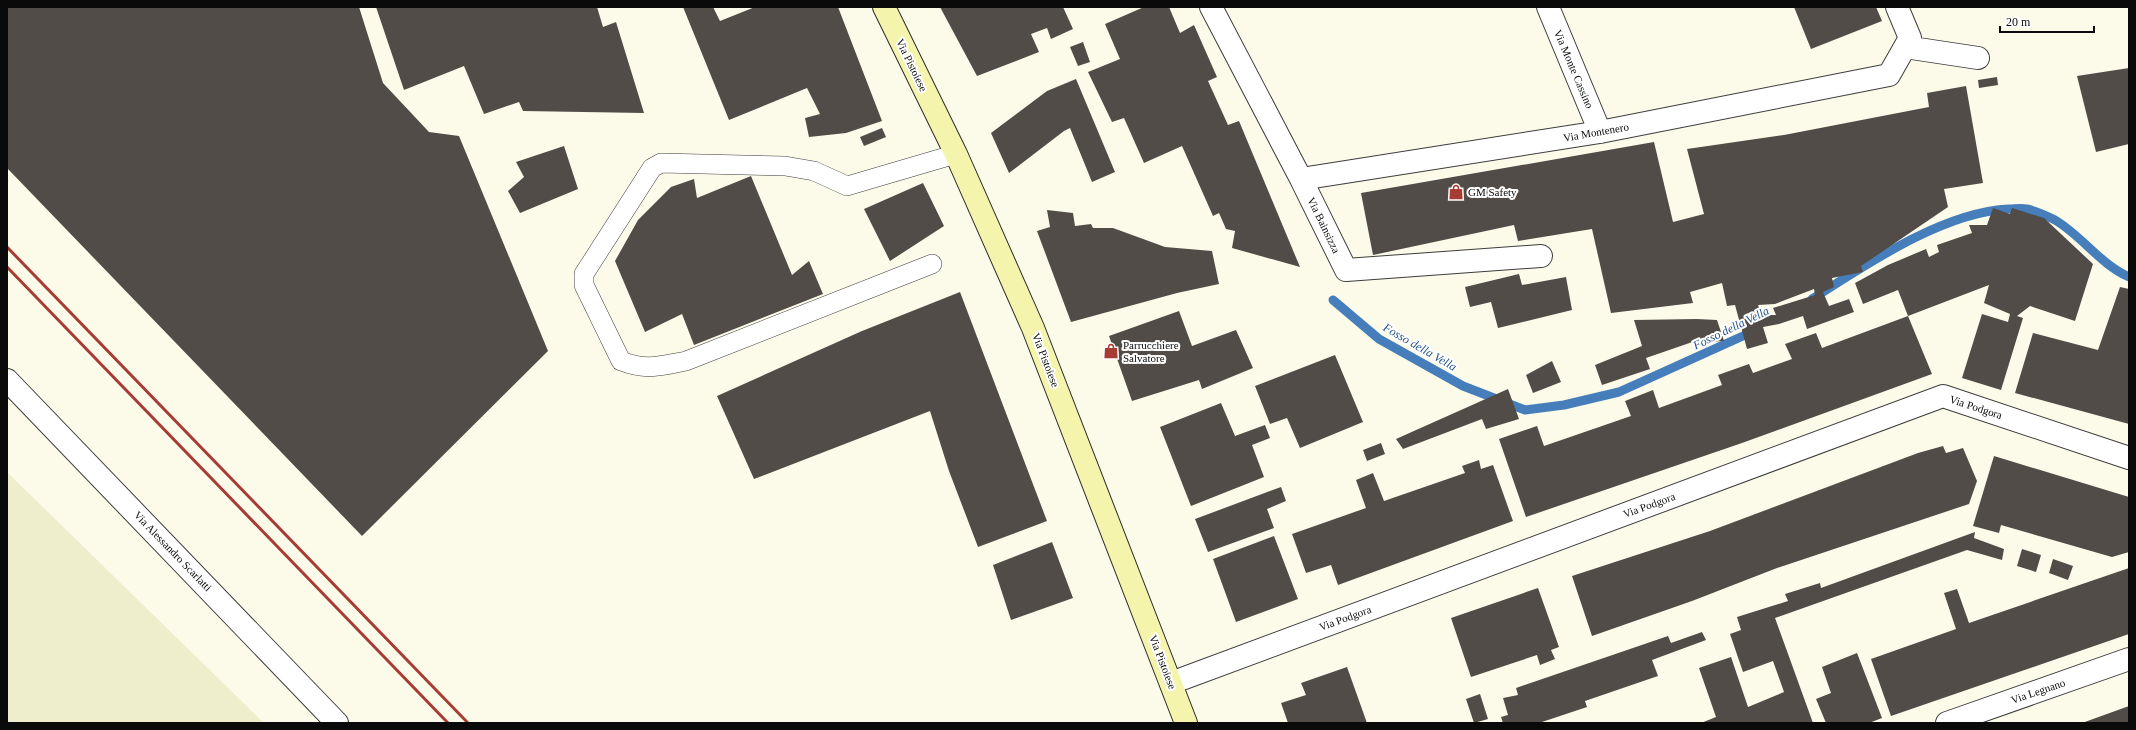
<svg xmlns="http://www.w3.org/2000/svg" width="2136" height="730" viewBox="0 0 2136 730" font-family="Georgia,serif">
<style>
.farmland{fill:#eeeecd}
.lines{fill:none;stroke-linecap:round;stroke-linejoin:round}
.stream{stroke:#457ebb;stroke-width:9}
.building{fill:#514c48;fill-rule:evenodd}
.service-casing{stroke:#3d3d3d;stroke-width:20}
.minor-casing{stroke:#3d3d3d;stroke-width:24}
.tertiary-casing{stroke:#3d3d3d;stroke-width:24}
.secondary-casing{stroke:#2c2c2c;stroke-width:24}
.service{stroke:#fff;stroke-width:19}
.minor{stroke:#fff;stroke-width:22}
.tertiary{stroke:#fff;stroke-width:22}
.secondary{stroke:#f4f4ac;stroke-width:22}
.rail{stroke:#a73c34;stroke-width:3}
.labels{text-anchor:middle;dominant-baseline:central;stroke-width:4;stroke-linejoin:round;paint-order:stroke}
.street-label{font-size:11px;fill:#0a0a0a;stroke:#fff}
.poi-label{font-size:11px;fill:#0a0a0a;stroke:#fff;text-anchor:start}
.water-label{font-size:12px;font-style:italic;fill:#24528a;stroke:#fff}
</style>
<rect width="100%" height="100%" fill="#fcfbe9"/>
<path class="farmland" d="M7,472L264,723H7Z"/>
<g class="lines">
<path class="stream" d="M1812,299C1867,264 1943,212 2009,209C2014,209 2021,208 2027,209C2036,211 2047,216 2055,220C2082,236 2100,264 2129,277
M1333,300L1379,339L1463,386L1525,410L1564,405L1619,392L1754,331"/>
</g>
<path class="building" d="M7,7H359L383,83L429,132L459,136L548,351L362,536L7,168Z
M376,7H597L603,27L616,22L644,113L523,111L519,102L484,114L464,66L404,90Z
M683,7H713L720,21L755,7H838L882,121L846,133L809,137L805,118L820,114L807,88L729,120Z
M940,7H1063L1073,29L1051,39L1047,28L1031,34L1039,52L977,76Z
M1144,7H1169L1180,33L1194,25L1217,77L1208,81L1228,125L1239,121L1300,267L1232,248L1235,231L1226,229L1219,213L1213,216L1182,146L1144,163L1124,118L1112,122L1088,72L1120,59L1105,24Z
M1794,7H1876L1882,21L1811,49Z
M1083,42L1090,62L1078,66L1070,47Z
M2129,68V144L2096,152L2077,76Z
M1997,77L1998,85L1979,88L1978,80Z
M1076,79L1115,172L1092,182L1070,128L1064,131L1009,173L991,133L1047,91Z
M1966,86L1983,183L1944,189L1948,207L1861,266L1863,272L1832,278L1834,287L1823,292L1829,306L1849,299L1854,312L1807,329L1803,316L1779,324L1763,327L1768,343L1747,349L1735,305L1727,306L1722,283L1690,292L1693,303L1611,313L1592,229L1518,241L1514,225L1373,255L1361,193L1654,142L1673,222L1704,214L1687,149L1784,135L1929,107L1927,93ZM1814,289L1815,295L1773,308L1776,315H1762L1758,305L1775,304Z
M882,128L886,137L864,146L860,137Z
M564,146L578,189L520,213L508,191L524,177L516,162Z
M751,176L792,275L809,261L823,294L694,345L682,314L645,332L615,261L638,220L671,187L694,179L697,198Z
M923,183L944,226L890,261L864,209Z
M1993,208L2010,214L2012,208L2044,218L2093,264L2075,321L2030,306L2017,316L2023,318L2001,390L1962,378L1982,314L2008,322L2010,314L1984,303L1989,285L1908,316L1898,290L1863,304L1855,283L1888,265L1926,249L1929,257L1939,252L1937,245L1972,233L1969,225H1987Z
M1047,210L1073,213L1075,226L1091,224L1093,228H1113L1165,247L1212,251L1219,284L1177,293L1071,322L1037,231L1050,227Z
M1519,274L1522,285L1566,277L1572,310L1498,328L1491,302L1470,307L1465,287Z
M2120,287L2129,289V424L2015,393L2033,333L2098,350Z
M960,292L1047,521L978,547L949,471L930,411L754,479L717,396L862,331Z
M1179,311L1192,346L1236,330L1253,368L1202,389L1199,380L1132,401L1109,336Z
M1908,316L1932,374L1742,443L1526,517L1499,439L1537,426L1544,446L1631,416L1625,401L1653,390L1659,408L1722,385L1718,375L1749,364L1753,373L1792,359L1785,344L1816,333L1822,348Z
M1697,319L1717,320L1724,341L1706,342L1704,338L1646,358L1650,369L1602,385L1595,365L1642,346L1634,320Z
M1335,355L1363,422L1300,448L1287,418L1270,424L1255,386Z
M1552,361L1561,382L1533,393L1526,375Z
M1508,389L1519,419L1486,429L1482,419L1403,449L1396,439Z
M1221,403L1235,436L1265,425L1270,438L1252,445L1264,477L1191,506L1160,427Z
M1381,443L1385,454L1367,461L1363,450Z
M1943,446L1946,453L1963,448L1977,481L1969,504L1777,568L1692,601L1592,636L1572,576L1710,531L1918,453Z
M1994,456L2129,497V552L2112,557L2001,525L1999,533L1973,526Z
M1479,460L1481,469L1493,465L1513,521L1338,585L1331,565L1306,573L1292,534L1366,508L1356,480L1373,473L1384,501L1465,473L1462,466Z
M1281,487L1286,501L1267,509L1274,528L1208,552L1195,519Z
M1975,532L1974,538L2004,549L2002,560L1967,550L1775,618L1813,723H1701L1716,717L1699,668L1731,657L1748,707L1784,692L1773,661L1743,672L1730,634L1741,630L1737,617L1788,601L1785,594L1820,583L1821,588Z
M1274,536L1298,599L1236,622L1213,559Z
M1052,542L1073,598L1011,620L993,565Z
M2022,549L2041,555L2036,572L2017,566Z
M2053,559L2073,566L2068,580L2049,573Z
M2129,568V634L1891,716L1871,659L1956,629L1944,593L1957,589L1969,623Z
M1538,588L1559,647L1551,650L1555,659L1540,665L1537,655L1471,677L1451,618Z
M1702,632L1706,640L1652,660L1658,676L1585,701L1587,707L1539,723H1503L1501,717L1508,715L1503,698L1518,695L1516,688L1668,636L1671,643Z
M1857,653L1882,718L1869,723H1826L1816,699L1831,693L1822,667Z
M1347,667L1367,723H1288L1281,703L1306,695L1301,683Z
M1480,694L1488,719L1474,723L1466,699Z
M2129,706V723H2082Z"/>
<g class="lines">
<g class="service-casing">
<path id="service" d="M932,264L686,361C659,366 647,371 621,361L584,285V274L652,168L661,163L785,166L814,171L847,186L956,154"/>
</g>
<g class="minor-casing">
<path id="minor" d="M1211,7L1301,179L1346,270L1541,256
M1548,7L1600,132
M1905,47L1978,58
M1301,179L1600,132L1889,75L1910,38L1897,7
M1171,683L1943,396L2129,458
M1947,723L2129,659"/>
</g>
<g class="tertiary-casing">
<path id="tertiary" d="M7,380L337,723"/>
</g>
<g class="secondary-casing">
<path id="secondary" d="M884,7L956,154L1033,328L1186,723"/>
</g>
<use href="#service" class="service"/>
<use href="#minor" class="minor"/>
<use href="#tertiary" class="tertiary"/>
<use href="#secondary" class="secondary"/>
<path class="rail" d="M7,247L468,723
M7,267L448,723"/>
</g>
<defs>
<g id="shop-bare" transform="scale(1.2)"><path d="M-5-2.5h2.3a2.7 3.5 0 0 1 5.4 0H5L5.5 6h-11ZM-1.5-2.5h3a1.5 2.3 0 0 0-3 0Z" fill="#a73c34" stroke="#fff" stroke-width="2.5" paint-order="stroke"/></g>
</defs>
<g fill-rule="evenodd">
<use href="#shop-bare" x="1456" y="192"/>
<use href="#shop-bare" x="1111" y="351"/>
</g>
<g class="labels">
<g class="street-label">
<text transform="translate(912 65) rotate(64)">Via Pistoiese</text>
<text transform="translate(1574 69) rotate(67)">Via Monte Cassino</text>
<text transform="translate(1596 132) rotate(-10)">Via Montenero</text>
<text transform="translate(1324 225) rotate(64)">Via Bainsizza</text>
<text transform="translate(1046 360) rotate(69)">Via Pistoiese</text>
<text transform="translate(1976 407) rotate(18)">Via Podgora</text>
<text transform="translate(1649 505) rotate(-20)">Via Podgora</text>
<text transform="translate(173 551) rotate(46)">Via Alessandro Scarlatti</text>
<text transform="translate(1345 618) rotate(-20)">Via Podgora</text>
<text transform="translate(1163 662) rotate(69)">Via Pistoiese</text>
<text transform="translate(2038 691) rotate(-19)">Via Legnano</text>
</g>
<g class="poi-label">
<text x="1468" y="192">GM Safety</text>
<text x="1123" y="345">Parrucchiere<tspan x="1123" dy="13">Salvatore</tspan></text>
</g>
<g class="water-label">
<text transform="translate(1731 328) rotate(-26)">Fosso della Vella</text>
<text transform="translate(1420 347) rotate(30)">Fosso della Vella</text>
</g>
</g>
<rect width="2136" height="730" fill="none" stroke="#0a0a0a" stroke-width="16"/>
<path d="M2000 26v6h94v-6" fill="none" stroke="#0a0a0a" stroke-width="2"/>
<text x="2006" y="26" font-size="12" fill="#0a0a0a" stroke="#ffffff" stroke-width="3" paint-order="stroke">20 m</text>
</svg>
